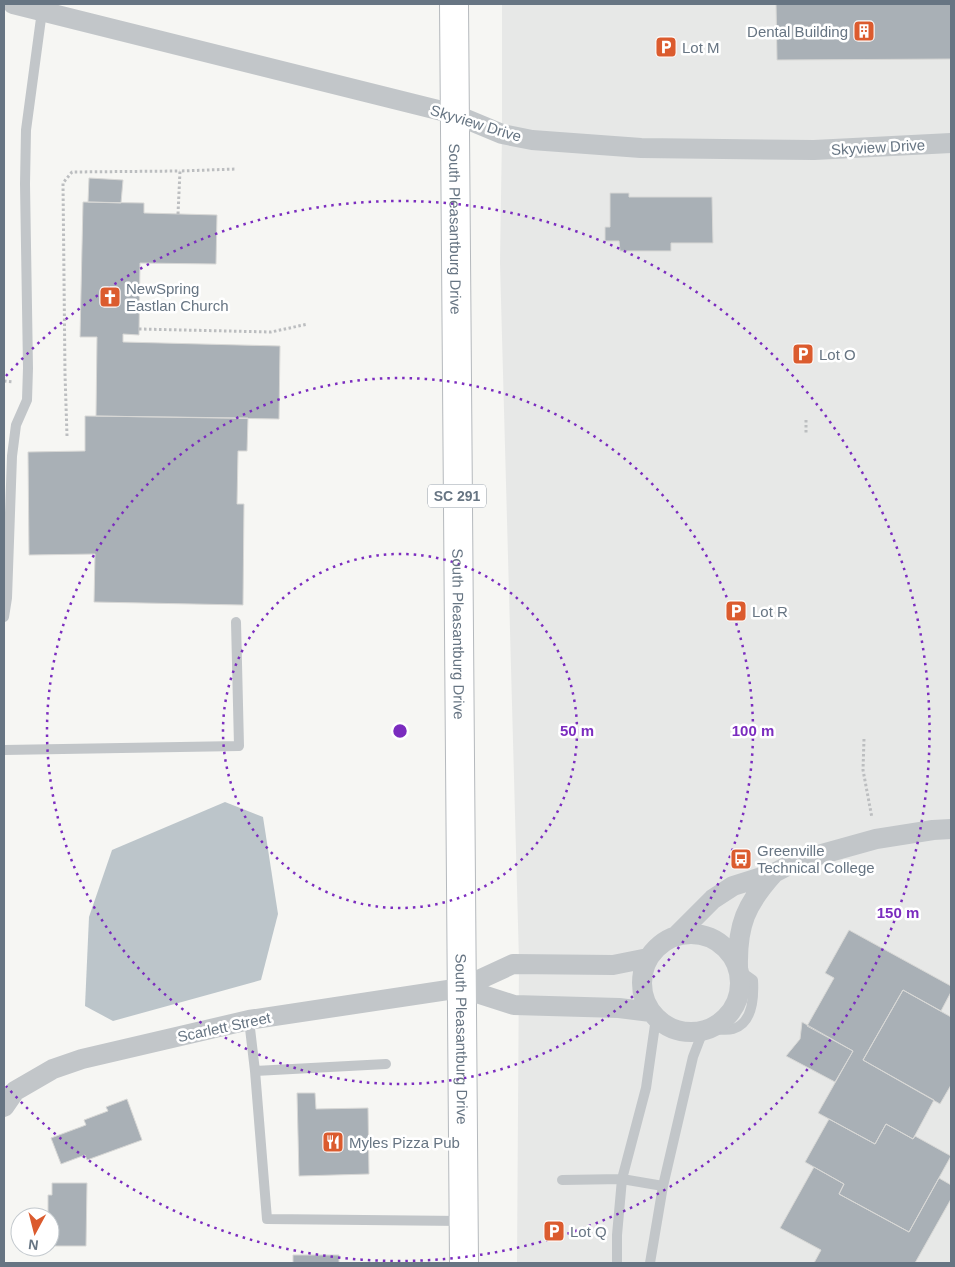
<svg xmlns="http://www.w3.org/2000/svg" width="955" height="1267" viewBox="0 0 955 1267" font-family="Helvetica,sans-serif">
<style>
.built{fill:#e7e8e7}
.water{fill:#bcc5ca}
.building{fill:#a9b0b6;stroke:#d8d8d6}
.lines{fill:none;stroke-linecap:round;stroke-linejoin:round}
.primary-casing{stroke:#b5b9bd;stroke-width:30}
.path{stroke:#bcbec0;stroke-width:3;stroke-dasharray:2.5 2.5;stroke-linecap:butt}
.lane{stroke:#c2c6c9;stroke-width:10}
.street{stroke:#c2c6c9;stroke-width:20}
.primary{stroke:#fff;stroke-width:28}
.ring{fill:none;stroke:#7b2cbf;stroke-width:2.5;stroke-dasharray:2.5 5}
.labels{text-anchor:middle;dominant-baseline:central;stroke-width:5;stroke-linejoin:round;paint-order:stroke}
.shield{fill:#fff;stroke:#959ea8;stroke-width:1}
.shield-label{font-size:14px;font-weight:bold;fill:#677583}
.poi-label{font-size:15px;fill:#677583;stroke:#fff;text-anchor:start}
.street-label{font-size:15px;fill:#677583;stroke:#fff}
.centre{fill:#7b2cbf;stroke:#fff;stroke-width:2.5}
.ring-label{font-size:15px;text-anchor:middle;font-weight:bold;fill:#7b2cbf;stroke:#fff;stroke-width:5;stroke-linejoin:round;paint-order:stroke}
</style>
<rect width="100%" height="100%" fill="#f6f6f3"/>
<path class="built" d="M502,4H951V1263H517L519,961L500,263L502,134Z"/>
<path class="water" d="M225,802L263,817L278,914L261,980L113,1021L85,1006L89,917L112,850Z"/>
<path class="building" d="M776,4H951V59L777,60Z
M89,178L123,180L121,203L88,202Z
M610,193H629V197H712L713,243H671V251H620L619,241H605V227H610Z
M83,202L144,203V213L217,215L216,264L140,263L139,335L123,334V342L280,346L279,419L96,416L97,337H80Z
M85,416L248,418L247,451H238L237,504H244L243,605L94,602L95,554L29,555L28,452L85,451Z
M849,930L951,986V992L941,1011L903,990L863,1060L934,1100L913,1139L886,1124L875,1144L818,1113L853,1051L807,1026L834,978L825,973Z
M903,990L951,1017V1085L940,1104L863,1060Z
M802,1022L853,1051L835,1082L786,1056L800,1039Z
M297,1093H315L316,1109L368,1108L369,1174L299,1176Z
M127,1099L142,1140L87,1160L85,1155L61,1164L51,1138L86,1125L84,1120L108,1111L106,1107Z
M829,1119L875,1144L886,1124L913,1139L915,1136L951,1156L909,1232L839,1194L844,1184L805,1162Z
M814,1167L844,1184L839,1194L909,1232L939,1178L951,1185V1199L915,1263H814L821,1250L780,1228Z
M52,1183H87L86,1246H53L52,1230H50V1217H48V1195H52Z
M293,1255H339V1263H293Z"/>
<g class="lines">
<g class="primary-casing">
<g id="primary">
<path id="s1" d="M454,4L464,1263"/>
</g>
</g>
<path class="path" d="M178,214L180,171L236,169
M139,329L271,332L308,324
M4,381L13,382
M806,420V435
M67,436L65,374L63,183L72,172L180,171
M864,739L863,770L872,818"/>
<path class="lane" d="M4,617L7,598L12,456L16,425L27,400L28,368L25,184L26,130L42,11
M4,750L239,746L236,622
M249,1020L255,1071L267,1219L462,1221
M709,1029C716,1029 726,1031 733,1029C753,1023 754,997 753,980L739,970
M255,1071L386,1064
M562,1180L622,1179L663,1186
M617,1263V1235L622,1179L646,1088L656,1018
M650,1263L663,1186L693,1057L703,1031"/>
<path class="street" d="M13,4L454,114L502,134L532,140L641,148L814,150L951,143
M642 983a49 49 0 1 1 98 0a49 49 0 1 1-98 0Z
M677,935L713,899L733,886L774,873L797,861L876,839L933,830L951,829
M738,967C737,925 746,904 774,873
M461,988L514,1005L619,1008L651,1012
M4,1107L15,1091L53,1069L82,1059L249,1020L461,988L513,964L613,965L648,958"/>
<use href="#primary" class="primary"/>
</g>
<g class="ring">
<circle cx="400" cy="731" r="177"/>
<circle cx="400" cy="731" r="353"/>
<path d="M6 376A530 530 0 1 1 6 1086"/>
</g>
<defs>
<g id="building-square" transform="scale(1.125)"><rect x="-9" y="-9" width="18" height="18" rx="4" fill="#db5b2e" stroke="#fff"/><path d="M-4-6H4V6H1V3H-1V6H-4ZM-2.5-4.3h1.7v1.8h-1.7ZM.8-4.3h1.7v1.8H.8ZM-2.5-1h1.7V.8h-1.7ZM.8-1h1.7V.8H.8Z" fill="#fff"/></g>
<g id="parking-square" transform="scale(1.125)"><rect x="-9" y="-9" width="18" height="18" rx="4" fill="#db5b2e" stroke="#fff"/><path d="M-3.5-5.5H1a3.5 3.5 0 0 1 0 7H-1V5.5H-3.5ZM-1-3.4V-.6H.8a1.4 1.4 0 0 0 0-2.8Z" fill="#fff"/></g>
<g id="church-square" transform="scale(1.125)"><rect x="-9" y="-9" width="18" height="18" rx="4" fill="#db5b2e" stroke="#fff"/><path d="M-1.2-6h2.4v3.5h3.3v2.4h-3.3V6h-2.4V-.1h-3.3v-2.4h3.3Z" fill="#fff"/></g>
<g id="bus-square" transform="scale(1.125)"><rect x="-9" y="-9" width="18" height="18" rx="4" fill="#db5b2e" stroke="#fff"/><path d="M-5-6H5V4H4V6H2V4H-2V6H-4V4H-5ZM-3.5-4V0h7V-4ZM-3.5 1.2v1.5H-2V1.2ZM2 1.2v1.5H3.5V1.2Z" fill="#fff"/></g>
<g id="restaurant-square" transform="scale(1.125)"><rect x="-9" y="-9" width="18" height="18" rx="4" fill="#db5b2e" stroke="#fff"/><path d="M-5-6h1v4h1v-4h1v4h1v-4h1v5L-1.5 .5V6h-2V.5L-5-1ZM5-6V6H3V1.5H1.5Q1.5-4 5-6Z" fill="#fff"/></g>
</defs>
<g fill-rule="evenodd">
<use href="#building-square" x="864" y="31"/>
<use href="#parking-square" x="666" y="47"/>
<use href="#church-square" x="110" y="297"/>
<use href="#parking-square" x="803" y="354"/>
<use href="#parking-square" x="736" y="611"/>
<use href="#bus-square" x="741" y="859"/>
<use href="#restaurant-square" x="333" y="1142"/>
<use href="#parking-square" x="554" y="1231"/>
</g>
<g class="labels">
<rect class="shield" x="428" y="484.5" width="58" height="23" rx="4"/>
<g class="shield-label">
<text x="457" y="496">SC 291</text>
</g>
<g class="poi-label">
<text x="848" y="31" text-anchor="end">Dental Building</text>
<text x="682" y="47">Lot M</text>
<text x="126" y="288">NewSpring<tspan x="126" dy="17">Eastlan Church</tspan></text>
<text x="819" y="354">Lot O</text>
<text x="752" y="611">Lot R</text>
<text x="757" y="850">Greenville<tspan x="757" dy="17">Technical College</tspan></text>
<text x="349" y="1142">Myles Pizza Pub</text>
<text x="570" y="1231">Lot Q</text>
</g>
<g class="street-label">
<text transform="translate(476 123) rotate(17)">Skyview Drive</text>
<text transform="translate(878 147) rotate(-3)">Skyview Drive</text>
<text stroke="none"><textPath href="#s1" startOffset="225">South Pleasantburg Drive</textPath></text>
<text stroke="none"><textPath href="#s1" startOffset="630">South Pleasantburg Drive</textPath></text>
<text transform="translate(224 1027) rotate(-12)">Scarlett Street</text>
<text stroke="none"><textPath href="#s1" startOffset="1035">South Pleasantburg Drive</textPath></text>
</g>
</g>
<circle cx="400" cy="731" r="8" class="centre"/>
<g class="ring-label">
<text x="577" y="736">50 m</text>
<text x="753" y="736">100 m</text>
<text x="898" y="918">150 m</text>
</g>
<rect width="955" height="1267" fill="none" stroke="#677583" stroke-width="10"/>
<g transform="translate(35 1232) rotate(187)"><circle r="24" fill="#ffffff" stroke="#c2c8cd"/>
<path d="M0-4L9 19L0 12L-9 19Z" fill="#db5b2e"/>
<text y="-8" font-size="14" font-weight="bold" text-anchor="middle" fill="#677583">N</text>
</g>
</svg>
